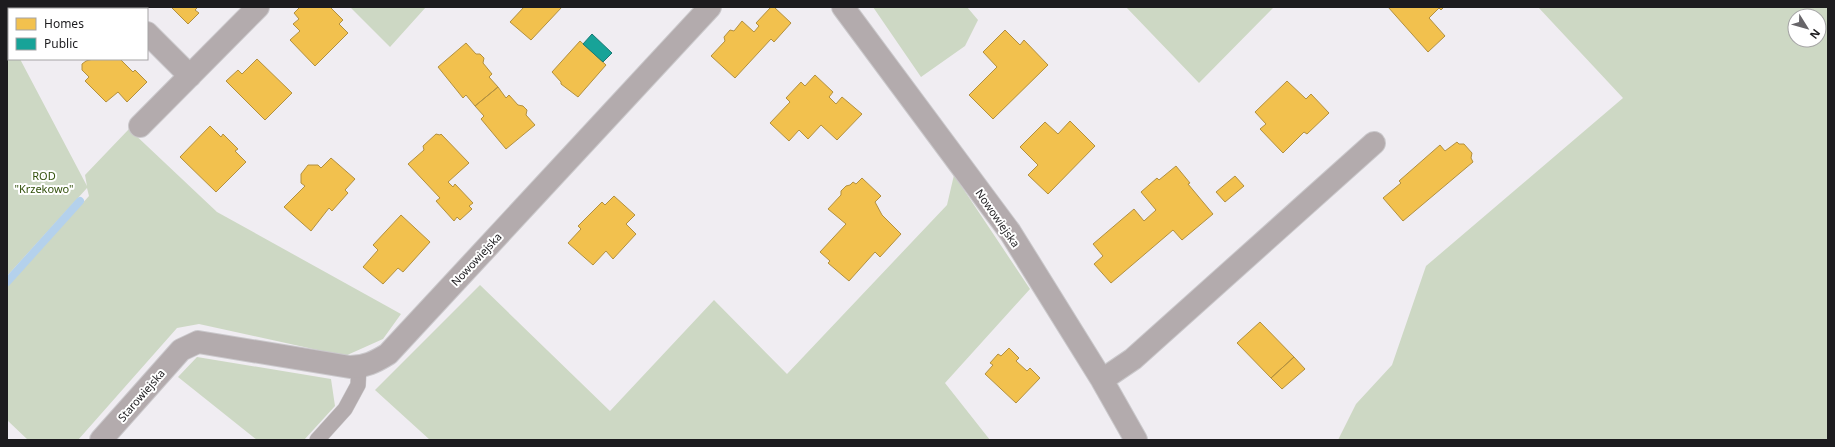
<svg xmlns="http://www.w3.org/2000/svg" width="1835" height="447" viewBox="0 0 1835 447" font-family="'Noto Sans',sans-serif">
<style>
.green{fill:#cdd8c4;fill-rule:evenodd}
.homes{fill:#f2c14e;stroke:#b29040}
.public{fill:#17a398;stroke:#197a74}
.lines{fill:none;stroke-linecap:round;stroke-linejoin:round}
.stream{stroke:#b4d1ec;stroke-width:8}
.service-casing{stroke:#cac8cb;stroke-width:16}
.minor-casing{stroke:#cac8cb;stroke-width:24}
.service{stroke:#b3abad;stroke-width:15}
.minor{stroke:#b3abad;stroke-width:22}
.labels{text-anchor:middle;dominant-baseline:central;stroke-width:4;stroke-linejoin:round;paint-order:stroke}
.park-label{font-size:11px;fill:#33510d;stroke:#fff}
.street-label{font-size:11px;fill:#1d1c1f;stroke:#fff}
</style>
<rect width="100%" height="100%" fill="#f0edf2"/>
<path class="green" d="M350,7H426L390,47Z
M873,7H967L978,20L965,46L921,77Z
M1126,7H1274L1199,83Z
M1538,7H1828V440H1338L1356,404L1392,365L1426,266L1623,98ZM1795,16H1819V40H1795Z
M7,33L9,37V59H20L87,186L85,175L129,129L217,212L401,314L383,339L345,356L199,324L177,328L78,440H28L7,420V287L89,196L87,188L7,276Z
M954,175L1030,289L945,383L990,440H430L375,390L480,285L610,411L714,300L787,374L947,205Z
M197,357L331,379L335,406L304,440H257L178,377Z"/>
<path class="homes" d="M13,7H60L58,9H15Z
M171,7H198L195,10L199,13L188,24Z
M300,7H330L343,20L339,24L348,33L315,66L290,40L300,31L293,24L299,19L294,13Z
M524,7H562L531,40L510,22Z
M771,7H774L791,23L774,42L771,39L735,78L711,56L725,41L724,37L730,30L734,31L742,21L754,32L759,26L756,23Z
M1388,7H1444L1441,10L1439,8L1429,18L1445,36L1428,52Z
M1005,30L1020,45L1024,40L1048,65L993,119L969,95L997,67L983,52Z
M580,41L606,65L578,97L561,84V82L552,72Z
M466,43L476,54H480L484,58L483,63L492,74L489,77L498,87L475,106L466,95L463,98L438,67Z
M93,59H120L133,72L135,70L147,82L127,102L118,92L106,102L85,81L89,77L82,70V64L86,61Z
M257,59L292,93L265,120L226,81L238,70L242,74Z
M815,75L833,92L829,97L836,104L842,97L862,114L837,140L821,125L808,139L799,130L789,141L770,123L790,102L786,98L801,82L805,86Z
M1287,81L1306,99L1311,94L1329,113L1307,134L1304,132L1283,153L1260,129L1266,124L1255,112Z
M498,87L506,98L509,95L518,105L523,106L527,110L526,115L535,125L506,149L481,119L484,116L475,106Z
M1070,121L1095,146L1048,194L1028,175L1038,165L1020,147L1045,122L1058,134Z
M210,126L221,137L223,134L238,149L235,151L246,162L216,192L180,157Z
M436,134L440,135L441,134L469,163L448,182L453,187L455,184L473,203L469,206L472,209L460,220L457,217L454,221L436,201L440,198L408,164L424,150L423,146Z
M1457,142L1459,144H1464L1472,153L1471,158L1473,162L1403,221L1383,198L1401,183L1399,181L1440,145L1445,151Z
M331,158L355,179L345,190L348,193L332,211L329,208L311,231L284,207L305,186L301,183V174L308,165H318L321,168Z
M1176,166L1190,183L1188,184L1213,214L1182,240L1173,230L1111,283L1094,264L1103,256L1093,244L1134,209L1144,221L1156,210L1141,192L1157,178L1159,180Z
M1235,176L1244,186L1225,202L1216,192Z
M862,178L881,196L875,202L882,215L901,234L880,257L875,252L849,281L828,263L830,261L820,252L846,224L828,209L841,195V191L846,186L850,185L853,182L856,184Z
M614,196L635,215L626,224L636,234L613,259L606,251L593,265L568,243L581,229L578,226L602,202L605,205Z
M401,215L430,242L403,272L398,268L383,284L363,267L378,250L373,245Z
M1260,322L1294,357L1271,378L1237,343Z
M1009,348L1019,358L1016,361L1027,371L1030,368L1040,378L1016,403L985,374L993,365L990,363L998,354L1001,356Z
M1294,357L1305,369L1282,389L1271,378Z"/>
<path class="public" d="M592,34L612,53L603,62L583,44Z"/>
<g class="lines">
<path class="stream" d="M7,282L80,201"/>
<g class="service-casing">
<path id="service" d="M317,440L345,409L358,385L359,367"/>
</g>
<g class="minor-casing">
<path id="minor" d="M121,7L123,9
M843,7L1010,232L1102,380L1136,440
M147,33L190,76
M140,126L258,7
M1102,380L1133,359L1374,143
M101,440L181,350L198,342L350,367C365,367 375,362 388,354L710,7"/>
</g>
<use href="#service" class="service"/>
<use href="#minor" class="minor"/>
</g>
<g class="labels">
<g class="park-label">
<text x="44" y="175">ROD<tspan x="44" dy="13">"Krzekowo"</tspan></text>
</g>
<g class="street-label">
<text transform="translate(998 218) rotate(55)">Nowowiejska</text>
<text transform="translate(476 259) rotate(-47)">Nowowiejska</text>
<text transform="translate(141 395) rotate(-49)">Starowiejska</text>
</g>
</g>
<rect width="1835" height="447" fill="none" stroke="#1d1c1f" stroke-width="16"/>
<rect x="8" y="8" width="140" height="52" fill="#ffffff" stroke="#a5a4a5"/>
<rect x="16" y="18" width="20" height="12" fill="#f2c14e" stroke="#a5a4a5"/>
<text x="44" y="28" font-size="12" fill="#1d1c1f">Homes</text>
<rect x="16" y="38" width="20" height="12" fill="#17a398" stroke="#a5a4a5"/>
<text x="44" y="48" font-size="12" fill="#1d1c1f">Public</text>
<g transform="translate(1807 28) rotate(127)"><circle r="19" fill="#ffffff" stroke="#a5a4a5"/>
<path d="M0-3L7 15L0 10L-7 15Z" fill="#676569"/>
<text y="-6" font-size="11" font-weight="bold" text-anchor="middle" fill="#1d1c1f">N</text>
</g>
</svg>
